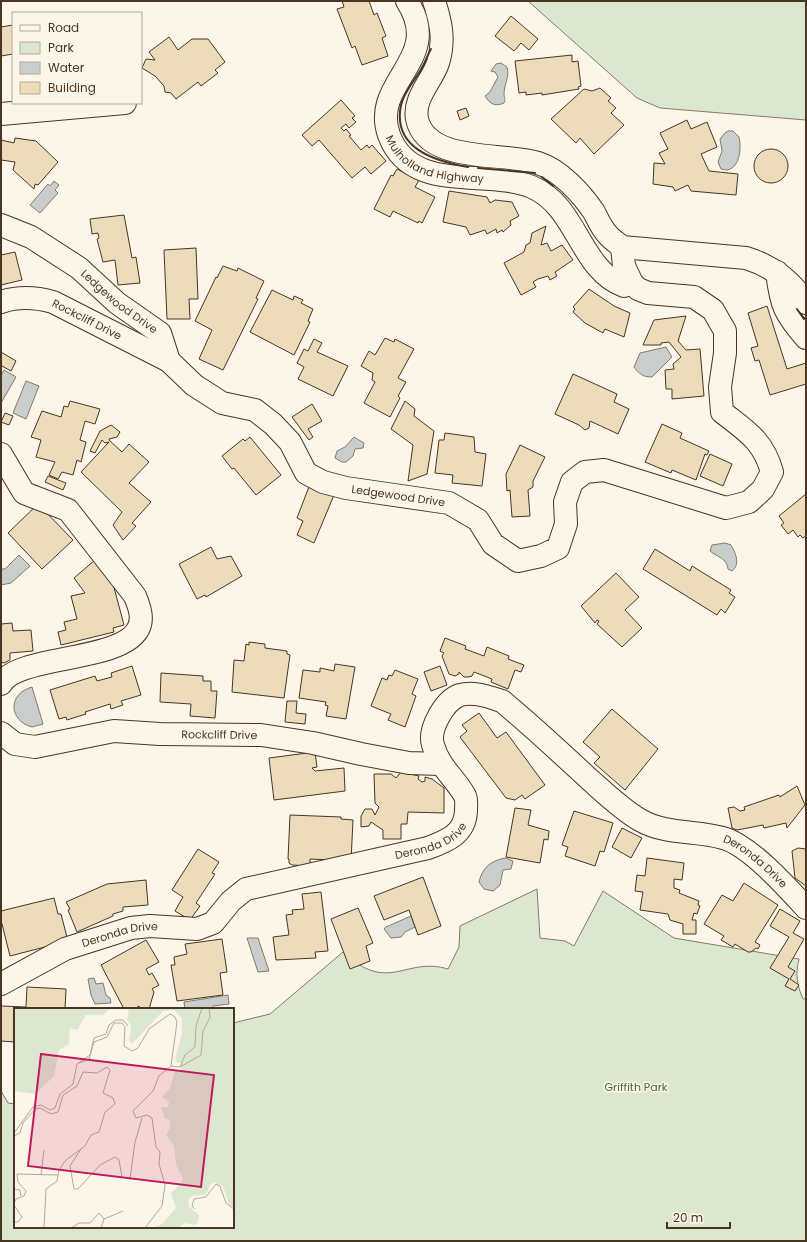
<svg xmlns="http://www.w3.org/2000/svg" width="807" height="1242" viewBox="0 0 807 1242" font-family="Poppins,sans-serif">
<style>
.green{fill:#dce7d0;stroke:#887966}
.water{fill:#c9cecd;stroke:#887966}
.building{fill:#ecdcbc;stroke:#4a3520}
.lines{fill:none;stroke-linecap:round;stroke-linejoin:round}
.minor-casing{stroke:#4a3520;stroke-width:24}
.minor{stroke:#fbf6e9;stroke-width:22}
.wall{stroke:#4a3520;stroke-width:2}
.labels{text-anchor:middle;dominant-baseline:central;stroke-width:3;stroke-linejoin:round;paint-order:stroke}
.street-label{font-size:11px;fill:#4a3520;stroke:#fbf6e9}
.park-label{font-size:11px;fill:#436837;stroke:#fbf6e9}
.inset-road{fill:none;stroke:#b4a999;stroke-width:1}
.view{fill:#c2185b;fill-opacity:0.15;stroke:#c2185b;stroke-width:2}
.inset-edge{fill:none;stroke:#4a3520;stroke-width:2}
</style>
<rect width="100%" height="100%" fill="#fbf6e9"/>
<path class="green" d="M528,1H806V120L660,108L637,98Z
M537,889L540,938L565,941L574,946L603,891L674,938L799,959C795,974 797,985 803,999H806V1241H1V1091L8,1103L15,1104V1227H233V1023L270,1014L343,952C389,995 405,956 448,969L459,947L460,926Z"/>
<path class="water" d="M501,63L507,67C510,77 504,84 504,94C504,98 506,99 504,103C495,107 490,104 485,96L490,92L498,77L495,72L491,71L496,64Z
M728,131H733L739,137C742,149 739,175 721,169L718,162L722,151L720,139L725,133Z
M54,181L59,185L55,190L58,193L40,213L30,205L48,184L50,186Z
M666,347L672,357L652,377C643,377 639,374 634,367L640,353Z
M4,370L16,377L1,403V376Z
M26,381L39,386L26,419L13,413Z
M354,437L364,443L363,448L355,449L353,456L346,462H342L335,458L337,451L345,447Z
M725,543L731,545C735,552 741,564 732,571L728,569C727,558 717,557 710,551L712,545Z
M19,555L30,566L11,583L1,585V569H5Z
M32,687L43,724L32,727C9,721 7,694 32,687Z
M506,858L513,861L511,869L503,870L500,885L493,891L484,889L479,882C482,868 491,860 506,858Z
M411,916L415,927L405,932L401,937L391,938L384,929L386,927Z
M247,938H258L269,971L258,972Z
M94,978L96,984L103,983L106,995L110,998L111,1003L95,1004L91,995L88,979Z
M228,995L229,1004L213,1006V1009H185L184,1002Z"/>
<path class="building" d="M342,1H369L374,15L377,13L386,36L382,38L388,56L362,65L355,46L352,48L337,9L344,7Z
M511,16L538,39L529,50L521,43L514,51L495,36Z
M13,25V54L1,56V27Z
M169,37L178,50L192,39H208L225,62L215,70L218,73L201,86L198,82L176,99L171,93L165,92L164,86L155,76L142,68L146,59L155,60L149,52Z
M572,55V62L578,61L581,86L578,87L579,89L542,95V93L526,95V92L519,93L515,61Z
M600,88L611,98L608,101L616,108L611,113L624,125L594,154L580,138L576,143L551,119L584,89L592,91Z
M341,100L355,116L352,118L356,122L349,128L346,124L341,128L344,131L346,129L351,135L349,136L361,150L367,145L369,148L372,145L386,161L371,174L365,167L352,178L319,140L312,146L302,135Z
M466,108L469,116L460,120L457,111Z
M687,120L691,129L707,122L717,147L701,154L709,171L738,174L736,195L691,191L688,185L675,191L673,187L653,184L654,163L665,164L659,153L668,149L660,133Z
M15,138L36,141L58,162L38,185L35,184L34,189L13,170L15,162L1,160V140L14,143Z
M754 166a17 17 0 1 1 34 0a17 17 0 1 1-34 0Z
M397,169L419,180L415,187L435,197L422,223L419,221L418,223L393,211L390,217L374,209L391,175L393,176Z
M449,191L487,197L490,203L495,200L512,202L519,216L510,221L511,225L503,232L502,230L497,233L496,229L487,234L485,230L470,235L466,227L443,222Z
M124,215L132,258L136,257L140,283L118,285L115,260L103,262L97,239L99,238L98,233L92,234L90,219Z
M546,226L541,245L547,243L551,251L562,245L573,260L555,272L557,276L550,280L548,276L538,279L533,282L536,287L521,295L504,263L524,252L526,245L530,243L532,233Z
M196,248L198,299H189L190,319H167L164,250Z
M15,252L22,280L1,285V255Z
M223,266L237,271L238,268L264,281L256,298L258,299L223,370L199,359L212,330L195,321L216,277L217,278Z
M589,289L614,306L630,313L624,337L605,329L603,333L585,323L573,312L575,309L573,307Z
M272,290L293,300L294,296L303,300L301,303L313,309L308,321L310,322L294,355L250,332Z
M767,306L787,369L806,363V384L770,395L759,360L755,361L751,348L758,346L748,313Z
M686,316L678,341L686,350L700,349L704,396L672,399V389H666L665,370L674,369L673,364L681,357L669,342L661,343V345H643L654,320Z
M385,338L394,342L395,339L414,349L398,378L406,382L398,396L400,398L390,417L364,403L375,382L372,380L373,373L361,366L369,351L375,355Z
M314,339L322,343L317,352L348,366L333,396L298,379L304,367L297,363L304,349L308,351Z
M1,352L16,361L11,371L2,366L1,368Z
M573,374L617,394L614,402L629,409L618,434L590,421L589,428L585,430L579,425L555,414Z
M70,401L100,409L95,424L85,421L80,440L86,442L81,462L77,460L73,475L62,472L58,479L49,475L55,462L36,457L41,440L31,437L42,411L61,417L64,406L68,407Z
M405,401L415,409L414,416L434,431L427,474L408,481L413,445L391,429Z
M312,404L322,421L308,429L313,437L309,440L292,417Z
M5,413L13,416L9,425L1,422Z
M662,424L682,433L680,438L709,451L707,455L705,454L696,480L672,470L671,473L645,462Z
M111,425L120,432L117,437L109,439L110,441L122,452L129,444L149,462L129,483L151,502L132,523L136,526L123,540L113,525L122,512L81,472L109,442L105,443L102,440L95,453L90,451L100,431Z
M445,433L474,437L475,452L486,454L482,486L452,483L453,475L435,473L439,440H444Z
M250,437L281,475L256,495L234,468L232,469L222,456L243,439L245,441Z
M520,445L545,457L533,481V487L528,490L530,516L512,517L510,490L507,491L506,474Z
M710,454L732,464L723,486L700,476Z
M48,476L66,483L63,490L45,482Z
M310,484L334,495L314,543L297,535L303,521L297,518Z
M806,494V536L803,538L800,535L798,537L793,530L788,534L781,525L784,523L779,516Z
M38,504L73,540L42,569L8,533Z
M211,547L217,559L231,556L242,576L206,597L205,595L197,599L179,564Z
M655,549L690,571L692,566L731,590L729,593L735,597L725,613L721,609L717,615L643,569Z
M95,560L112,580L124,625L113,628L114,632L61,645L58,632L66,630L64,622L77,619L71,596L85,593L74,578Z
M616,573L639,597L625,610L642,628L622,647L597,624L599,621L597,620L595,623L581,606Z
M12,623L13,631L31,630L33,651L10,653V660L4,663L1,662V624Z
M445,638L466,646L465,649L484,656L487,647L509,656L508,659L524,665L521,672L515,670L508,689L491,682L492,679L474,672L472,676L468,677H464L459,672V674L455,676L449,674L442,656L444,653L440,651Z
M249,642L265,644V648L287,651V654L290,655L284,698L232,692L234,660L244,661L246,644L249,645Z
M335,664L355,667L346,719L326,716L328,706L325,705L326,702L299,698L303,670L320,672V668L334,671Z
M132,666L141,695L121,701L123,705L111,709L110,704L85,712L86,714L67,720L66,717L59,719L50,690L95,676L97,681L112,677L111,673Z
M440,666L447,685L431,691L424,672Z
M395,670L418,679L412,694L416,696L405,727L388,720L391,714L371,706L382,678L387,680L389,675L392,676Z
M161,673L203,676V681H211V691H217L215,718L190,716L191,704L160,702Z
M287,701H297L296,713L306,714L305,724L285,722Z
M612,709L658,749L625,790L594,763L600,757L583,742Z
M479,713L497,738L506,732L545,785L525,799L522,795L515,800L506,798L460,737L467,731L462,725Z
M315,752L317,767L312,768L315,771L344,768L345,791L274,800L269,758Z
M401,772L419,776L418,779L422,782L425,781V777L432,779L444,788V813L408,812L407,824H401V839H383V830L371,822L369,826L361,827V816L365,809H372L375,815L379,807L375,803L374,774H391L396,778Z
M797,786L805,805L787,828L786,823L764,828L763,825L737,830L732,828L728,808L734,807L740,811L745,810L744,807L779,795L780,797Z
M515,808L531,810L528,825L549,831L548,840L544,839L540,863L506,857Z
M574,811L613,823L604,852L600,851L595,866L565,856L568,847L562,845Z
M290,815L341,817V819L353,820L351,861L310,859V866L292,865L289,863V859H288Z
M622,828L642,838L631,858L612,847Z
M798,848L806,849V886L795,878L792,851Z
M198,849L219,862L212,873L215,874L196,903L200,906L190,920L175,911L183,897L172,890Z
M647,858L684,863L682,880L674,879V888L680,890L679,893L699,901L698,905L700,906L697,914L694,913L692,920H696V934H683V924L670,920L668,914L640,910L643,892L635,891L637,875L645,876Z
M423,877L441,926L418,935L409,910L384,920L374,896Z
M146,880L148,905L123,907V911L113,914V916L77,932L68,910L70,909L66,902L107,884Z
M744,883L778,905L755,942L760,945L758,949L756,948L751,952H748L735,944L733,947L721,940L724,936L704,924L722,895L733,901Z
M321,892L328,951L315,952L316,958L276,960L273,937L289,935L286,915L293,914L292,910L304,909L302,894Z
M54,898L58,914H61L68,941L10,956L1,920V911Z
M358,908L373,943L366,946L370,961L350,969L331,919Z
M780,909L800,921L793,933L804,939L788,967L795,971L790,979L799,985L795,991L785,986L789,979L770,968L789,937L770,926Z
M222,939L227,972L220,973L223,995L177,1001L171,965H175L174,957L187,954L185,944Z
M146,940L159,962L146,969L149,975L152,973L159,985L152,989L154,992L149,1009H140L139,1006L134,1009H124L101,965Z
M27,987L66,989L65,1009H15V1042L1,1041V1006L26,1007Z"/>
<g class="lines">
<g class="minor-casing">
<g id="minor">
<path id="s1" d="M407,1C445,60 370,81 389,135C411,195 487,168 532,187C577,206 580,270 624,286L632,283"/>
<path d="M434,1C441,22 445,41 438,63C432,81 413,98 417,119C427,164 504,152 538,163C560,170 581,193 594,212C598,220 602,229 608,235C612,240 618,243 622,247L746,258C772,266 791,280 806,303"/>
<path d="M1,114L125,103"/>
<path id="s2" d="M1,225L31,237L79,268L117,303L160,333L169,361L194,385L222,403L255,410L273,424L290,442L306,473L323,482L346,488L449,503L478,520L493,544L518,561L541,556L558,548L566,524L565,502L572,482L585,472L604,470L726,508L749,502L763,489L772,472C763,440 746,431 722,412L720,387L725,353V331L713,310L694,297L648,293L638,289L632,283L624,266L622,247"/>
<path d="M777,272C781,305 784,313 806,338"/>
<path id="s3" d="M1,302C19,296 35,297 53,302L169,361"/>
<path d="M1,454L24,493L68,510L135,596C137,601 139,606 140,611C152,666 20,650 1,684"/>
<path id="s4" d="M1,733L15,744L35,747L114,731L160,734L261,735L313,743L361,754L409,763L440,764"/>
<path id="s5" d="M1,984L65,949L131,928L150,926L197,929L213,923L231,901L246,889L428,848C447,841 465,834 466,811C466,806 467,800 465,796C454,776 440,769 433,745C428,729 445,700 460,695C474,691 489,697 502,701C532,726 560,752 588,778C605,793 621,809 640,820C666,835 696,830 723,838C749,845 787,887 806,908"/>
</g>
</g>
<use href="#minor" class="minor"/>
<path class="wall" d="M431,49C428,54 426,60 423,66C417,78 404,91 401,105C392,148 434,161 468,167
M478,168L535,173
M542,177L553,186
M797,309L804,319"/>
</g>
<g class="labels">
<g class="street-label">
<text stroke="none"><textPath href="#s1" startOffset="200">Mulholland Highway</textPath></text>
<text stroke="none"><textPath href="#s2" startOffset="142">Ledgewood Drive</textPath></text>
<text stroke="none"><textPath href="#s3" startOffset="91">Rockcliff Drive</textPath></text>
<text stroke="none"><textPath href="#s2" startOffset="503">Ledgewood Drive</textPath></text>
<text stroke="none"><textPath href="#s4" startOffset="224">Rockcliff Drive</textPath></text>
<text stroke="none"><textPath href="#s5" startOffset="465">Deronda Drive</textPath></text>
<text stroke="none"><textPath href="#s5" startOffset="1004">Deronda Drive</textPath></text>
<text stroke="none"><textPath href="#s5" startOffset="130">Deronda Drive</textPath></text>
</g>
<g class="park-label">
<text x="636" y="1087">Griffith Park</text>
</g>
</g>
<g transform="translate(14 1008)">
<rect width="220" height="220" fill="#fbf6e9"/>
<path d="M0,0H97L89,7H72L63,22L56,20L55,36L45,42L40,68L21,86L0,83ZM115,0H220V200L215,196L209,178L201,174L196,177L192,187L178,188L174,192L175,199L185,207L184,214L181,217L171,215L164,220H139L148,216L162,200L157,185L167,176L169,171L162,156L160,138L152,127L156,121V112L151,110L147,99H154L155,94L148,89L156,80L161,63H167V55H163L161,51L168,25V10L160,2L149,3L118,36L115,32L117,18L113,12Z" fill="#dce7d0"/>
<path class="inset-road" d="M65,55L75,51L80,34L93,29L100,15H108L111,19L110,38L118,43L124,40L135,21L156,6L161,9L163,14L157,58M157,58L166,59L187,47L189,23L196,9L195,0M166,59L171,47L181,39L182,18L188,0M0,125L19,99L27,97L36,102L41,100L46,86L59,76L63,56L76,47L80,30L92,26L95,17L102,12H109L114,18M0,128L6,125L9,115L21,101L26,100L37,106L44,104L49,87L63,78L69,64L83,65L93,59L96,62L89,85L99,90L101,96L91,104L85,124L77,127L71,138L52,152L45,162L43,173L32,181L30,220M67,141L56,158L60,181H64L86,157L101,149L105,152L108,169L116,171L121,134L128,110M27,167L30,142M0,181L6,182L7,188M0,195L2,191L10,188L12,183L4,174L3,166L44,167M0,197L8,209L4,214H0M181,201L178,198L180,191L192,189L202,176L206,178L212,195L220,201M90,211L109,203M57,220L65,215H76L85,205L90,211L87,220M131,220L148,198L151,177L145,156L146,144L142,139L138,110L133,107L122,110L119,103L139,83L145,68L157,58"/>
<path class="view" d="M27,46L200,67L187,179L14,158Z"/>
<rect width="220" height="220" class="inset-edge"/>
</g>
<rect width="807" height="1242" fill="none" stroke="#4a3520" stroke-width="4"/>
<rect x="12" y="12" width="130" height="92" fill="#fbf6e9" stroke="#b4a999"/>
<rect x="20" y="25" width="20" height="6" fill="#fbf6e9" stroke="#b4a999"/>
<text x="48" y="32" font-size="12" fill="#4a3520">Road</text>
<rect x="20" y="42" width="20" height="12" fill="#dce7d0" stroke="#b4a999"/>
<text x="48" y="52" font-size="12" fill="#4a3520">Park</text>
<rect x="20" y="62" width="20" height="12" fill="#c9cecd" stroke="#b4a999"/>
<text x="48" y="72" font-size="12" fill="#4a3520">Water</text>
<rect x="20" y="82" width="20" height="12" fill="#ecdcbc" stroke="#b4a999"/>
<text x="48" y="92" font-size="12" fill="#4a3520">Building</text>
<path d="M667 1222v6h63v-6" fill="none" stroke="#4a3520" stroke-width="2"/>
<text x="673" y="1222" font-size="12" fill="#4a3520" stroke="#fbf6e9" stroke-width="3" paint-order="stroke">20 m</text>
</svg>
